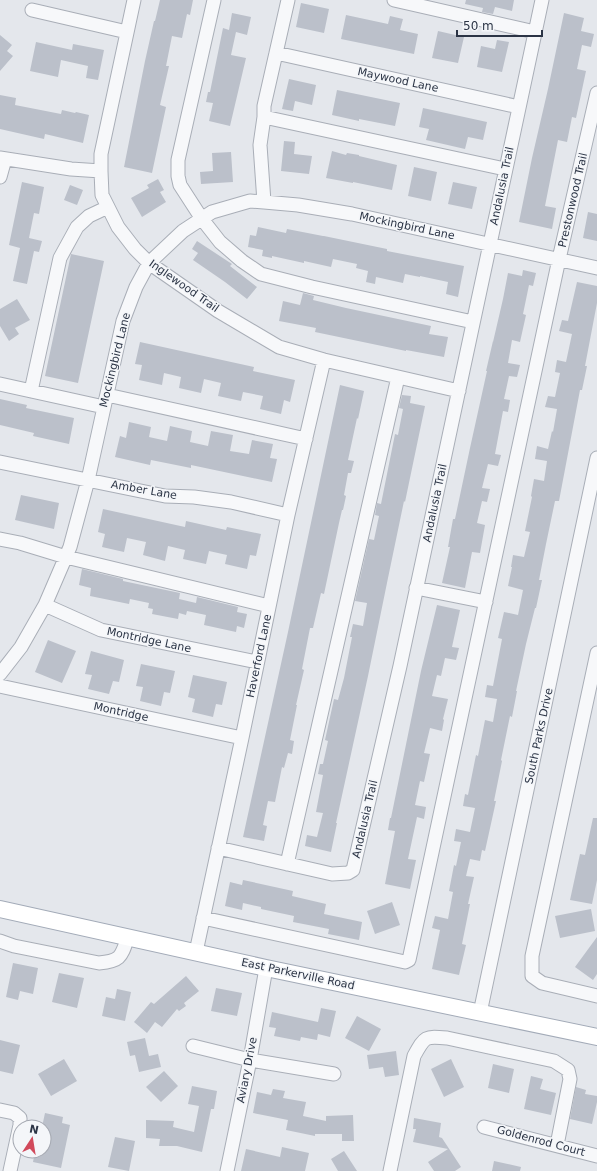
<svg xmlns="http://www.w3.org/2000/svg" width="597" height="1171" viewBox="0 0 597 1171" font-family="'DejaVu Sans',sans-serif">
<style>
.building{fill:#bbc0ca}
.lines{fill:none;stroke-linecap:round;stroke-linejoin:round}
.minor-casing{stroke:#a9aeb7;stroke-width:15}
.major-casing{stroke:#a3abb8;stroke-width:18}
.minor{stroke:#f7f8fa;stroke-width:13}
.major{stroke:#fff;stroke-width:16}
.labels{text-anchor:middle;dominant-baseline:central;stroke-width:3;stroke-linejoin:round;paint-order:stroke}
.street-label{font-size:11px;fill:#2b3445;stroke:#f4f6f9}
</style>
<rect width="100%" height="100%" fill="#e4e7ec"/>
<path class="building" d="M160,0H193L190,15L187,14L182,38L172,36L166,66H169L160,105L166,107L152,173L124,167L145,61L154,21H155Z
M466,0H514L512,11L495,7L493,14L482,12L483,8L465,4Z
M301,3L329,9L324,33L296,27Z
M232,13L251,17L247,35L236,32L231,55L246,58L230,126L209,121L213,103L206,102L208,92H210L223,28L229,30Z
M564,13L584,18L581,31L594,34L591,47L582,45L577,69L586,71L576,118L572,117L567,142L558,140L545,206L556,208L552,229L519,222L532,158L548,89Z
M346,15L388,24L390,16L403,19L400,30L418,34L414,54L341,39Z
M438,31L464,37L458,63L432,58Z
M0,35L12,45L7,51L13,56L0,71Z
M497,40L509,42L502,72L477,67L481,46L495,49Z
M36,42L72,50L73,44L104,50L98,80L86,78L88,66L61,60L58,77L30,71Z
M289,79L316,85L312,105L295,101L293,111L282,109Z
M337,90L400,103L395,126L359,119V121L332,115Z
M0,95L16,98L15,105L61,114L62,110L75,113L76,112L89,115L83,143L45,134L44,139L0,129Z
M423,108L487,122L483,140L468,137L465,149L426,140L429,129L419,127Z
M284,141L295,142L294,154L312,156L309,174L281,171Z
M332,151L346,155L347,153L359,155V156L397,165L392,190L353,182V183L326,178Z
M231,152L233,182L201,184L200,172L213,171L212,153Z
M414,167L437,172L431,201L408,196Z
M158,179L164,190L160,192L166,202L142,217L131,198L149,188L147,185Z
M22,182L44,187L39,214L34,213L29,238L42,241L39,252L34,251L27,284L13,281L20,248L9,245Z
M453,182L477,187L472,209L448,204Z
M70,185L83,190L77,205L64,200Z
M588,212L597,214V241L583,238Z
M258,227L286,233L287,229L323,236H324L387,249V251L464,266L458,297L446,294L448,282L420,276V277L405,274L403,283L376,277L375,284L366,282L368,271L356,268L357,264L333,259L331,267L304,261V263L272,256V258L262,256L263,250L248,247L250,235L256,236Z
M197,241L232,264L230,266L257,287L247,299L225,282L193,260L198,253L192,249Z
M71,254L104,261L78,383L45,376Z
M523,270L536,273L533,286L529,285L523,314L526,315L520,342L512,340L508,363L520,365L517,377L509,376L504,399L510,400L508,412L503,411L495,454L501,455L498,466L488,464L482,488L490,489L487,502L482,501L477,523L485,525L480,553L472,552L465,588L442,583L450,547H448L453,519H455L470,448L487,371H486L493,341V342L503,299L508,273L522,276Z
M577,282L597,286V303L585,366H587L582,390H580L559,501H555L546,544L539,580H542L536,608H535L526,644L516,691H517L512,717L510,716L501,760L502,761L494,801H496L485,851L482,850L480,861L470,859L466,876L474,877L468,904H470L462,944L466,945L459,975L432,969L440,930L432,928L435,916L448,919L453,892L449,891L454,865L456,866L461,842L454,841L456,829L470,832L475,808L463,806L465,794L468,795L476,755L478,756L485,720L493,722L497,699L485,697L487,685L493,686L502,639L498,638L504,612L518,615L523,590L508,586L512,567H511L513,555L524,557L530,532L525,531L532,497L531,496L534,479L544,481L547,461L535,459L537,446L548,449L552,431L553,432L557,409L545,407L548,396L555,397L560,373L555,372L557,360L566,362L572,334L559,331L562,320L568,321Z
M303,293L314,296L313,300L346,308L431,326L429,334L448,337L444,357L406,350V351L315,332L316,328L279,321L283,301L300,305Z
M17,299L30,320L15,328L19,334L9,341L0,326V309Z
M140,342L254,367L253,371L295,380L290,402L284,400L281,414L260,409L263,396L243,392L241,401L218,396L221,383L204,379L201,393L179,388L181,377L164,373L162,385L139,380L142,365L135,364Z
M340,385L364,391L358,419L357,418L348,460L354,461L351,473H348L344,495L346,496L343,510H342L339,523L324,594L321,593L313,628H310L302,669L304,670L296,705H297L290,740L294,741L292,754L288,753L284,768L282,767L275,802L268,801L263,825L267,826L264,841L243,837L288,632Z
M402,395L411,396L410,403L425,406L405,502L404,501L388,578L368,676L336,823H337L331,852L305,846L307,835L317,837L323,813L316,812L323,775L318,774L320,764H323L328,741L325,740L334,699L338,700L344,678L352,637H350L353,624L363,626L367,603L355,601L369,539L374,540L379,516L375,515L377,503L381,504L395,434L398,435L403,409L399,408Z
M0,399L27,405L26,408L74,418L69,444L33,436L34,433L0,425Z
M129,422L151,427L149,437L167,441L170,426L192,431L190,442L208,446L211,431L233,435L230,451L249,454L252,440L273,444L270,458L277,459L272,482L191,465V468L151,460L150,465L115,457L120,436L126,438Z
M21,495L59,503L54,529L15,520Z
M103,509L185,527L186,521L226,530L227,527L261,534L256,556L250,555L247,569L225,564L227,555L209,551L206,564L183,559L185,550L168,546L165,561L143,555L146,542L127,538L124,552L102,547L105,534L98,532Z
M82,569L123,579V581L180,593L179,599L196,603L197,597L238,607L237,612L247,614L244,628L237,626L236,632L204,625L206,615L187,611L186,615L179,613L178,619L152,614L153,609L148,608L149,603L130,599L129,604L90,596L91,588L79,585Z
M437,605L460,610L452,647L459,648L456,660L445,658L441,676L437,675L432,696L448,699L443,719L444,720L442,731L430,728L424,753L430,754L424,782L420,781L415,805L426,807L424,819L417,817L408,859L416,860L410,889L385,884L395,831L388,830L390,818H391L421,671Z
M48,640L76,651L62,683L35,672Z
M91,651L124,660L119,682L113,681L109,694L88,689L92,675L85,674Z
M141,664L175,671L170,693L164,692L161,706L140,701L143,687L136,686Z
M193,675L227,682L222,705L216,704L213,717L192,712L195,699L188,697Z
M593,818H597V880L592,904L570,900L580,854L585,855Z
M243,880L293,891L292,896L326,904L324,914L362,922L359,940L328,934L329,929L293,922L294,916L261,909V907L243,903L242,910L225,906L230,882L242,885Z
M392,902L400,925L375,934L367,911Z
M591,909L595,931L560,938L555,916Z
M597,937V974L593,980L575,967Z
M13,963L38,968L33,994L20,991L18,1000L6,997Z
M59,973L84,978L77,1008L52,1002Z
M186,976L199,991L184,1003L186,1006L179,1011L177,1009L162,1027L155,1022L147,1033L134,1022L151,1002L154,1004Z
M216,988L242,993L237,1016L211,1011Z
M117,989L131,992L125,1021L102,1016L106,997L115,999Z
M321,1008L336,1011L330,1037L318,1034L317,1040L301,1037L300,1041L274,1036L276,1028L269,1027L272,1012L318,1022Z
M357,1016L381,1029L369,1051L345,1038Z
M145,1038L149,1056L158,1054L161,1067L139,1072L135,1055L130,1056L127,1042Z
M0,1040L20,1045L13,1074L0,1071Z
M396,1051L399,1075L385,1077L383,1067L369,1069L367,1055Z
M64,1059L77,1081L51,1096L38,1074Z
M451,1059L464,1087L444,1097L431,1069Z
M493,1064L514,1069L509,1093L488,1088Z
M164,1071L178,1086L161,1102L146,1087Z
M531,1076L543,1079L540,1089L556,1093L551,1115L524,1109Z
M192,1086L217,1091L214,1109H211L202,1152L177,1146H159L160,1139L146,1138V1120L174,1121L173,1127L194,1132L199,1106L188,1104Z
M576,1087L586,1090L585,1094L597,1096V1102L592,1124L570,1119Z
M273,1089L285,1091L283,1098L306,1102L303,1116L326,1121V1116L353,1115L354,1141H342V1134H315V1136L286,1130L288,1120L253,1113L257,1092L271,1095Z
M45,1113L63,1117L62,1123L70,1125L61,1168L33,1162L35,1151H44V1127H42Z
M414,1118L441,1123L439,1137L442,1138L461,1167L455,1171H434L428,1162L448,1149L413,1142L416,1129H413Z
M115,1137L135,1141L129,1171L108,1167Z
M282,1147L309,1153L305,1171H241L246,1149L280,1157Z
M344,1151L357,1171H338L331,1159Z
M494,1161L521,1167L520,1171H492Z"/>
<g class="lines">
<g class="minor-casing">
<path id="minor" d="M134,0L101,154V171L102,195L118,227L135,249L149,263L218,311L279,347L324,360L459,391
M214,0L178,160V176L180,185L202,219L220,242L242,261L261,274L312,287L473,322
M394,0L535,32
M32,10L127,32
M276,53L519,107
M264,117L505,169
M0,158L71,169L101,171
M0,177L5,159
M264,202L260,145L264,117V106L288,0
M0,384L104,407
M31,391L60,258L77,227L89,216L108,207
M107,395L306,439
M0,462L165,496L194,497L231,502L288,515
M0,539L20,543L66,557L269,606
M416,588L486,602
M45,605L101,630L257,662
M597,653L532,956V976L542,983L597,996
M0,674L21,647L45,605L70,547L88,480L123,321L136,287L149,263L183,231L212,212L250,201L264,202L298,205L352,214L597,268
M0,686L242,738
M218,848L332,874L348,873L353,870L400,666L542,0
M287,864L398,377
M203,918L405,962L409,960L559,259L597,93
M0,941L14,946L99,963C121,961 121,957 128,937
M196,952L242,738L288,515L324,360
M480,1013L597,458
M193,1046L250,1060L334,1074
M0,1110L14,1113L20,1118V1125L10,1171
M484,1127L597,1156
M227,1171L250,1060L266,968
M390,1171L414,1056C425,1036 425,1036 447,1038L554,1061L568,1070L570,1079L557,1145"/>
</g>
<g class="major-casing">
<path id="major" d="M0,909L266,968L597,1037"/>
</g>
<use href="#minor" class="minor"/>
<use href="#major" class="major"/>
</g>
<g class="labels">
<g class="street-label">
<text transform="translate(398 80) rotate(12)">Maywood Lane</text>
<text transform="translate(502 186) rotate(-78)">Andalusia Trail</text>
<text transform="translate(573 200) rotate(-77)">Prestonwood Trail</text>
<text transform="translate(407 226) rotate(12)">Mockingbird Lane</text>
<text transform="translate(184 286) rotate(35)">Inglewood Trail</text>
<text transform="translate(115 360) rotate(-76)">Mockingbird Lane</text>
<text transform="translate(144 490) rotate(10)">Amber Lane</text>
<text transform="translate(435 503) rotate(-78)">Andalusia Trail</text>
<text transform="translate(149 640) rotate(12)">Montridge Lane</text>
<text transform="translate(259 656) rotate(-78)">Haverford Lane</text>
<text transform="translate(121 712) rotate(12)">Montridge</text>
<text transform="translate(539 736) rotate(-78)">South Parks Drive</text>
<text transform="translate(365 819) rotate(-77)">Andalusia Trail</text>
<text transform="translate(298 974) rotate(12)">East Parkerville Road</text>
<text transform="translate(247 1070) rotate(-79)">Aviary Drive</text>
<text transform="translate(541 1141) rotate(15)">Goldenrod Court</text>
</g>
</g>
<g transform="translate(32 1139) rotate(12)"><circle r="19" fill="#f4f6f9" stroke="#a4a8b1"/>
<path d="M0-3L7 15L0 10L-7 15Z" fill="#d1495b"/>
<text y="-6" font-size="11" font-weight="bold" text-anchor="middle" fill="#2b3445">N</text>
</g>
<path d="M457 30v6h85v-6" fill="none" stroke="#2b3445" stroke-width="2"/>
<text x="463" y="30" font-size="12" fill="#2b3445" stroke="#f4f6f9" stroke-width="3" paint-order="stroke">50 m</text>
</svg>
